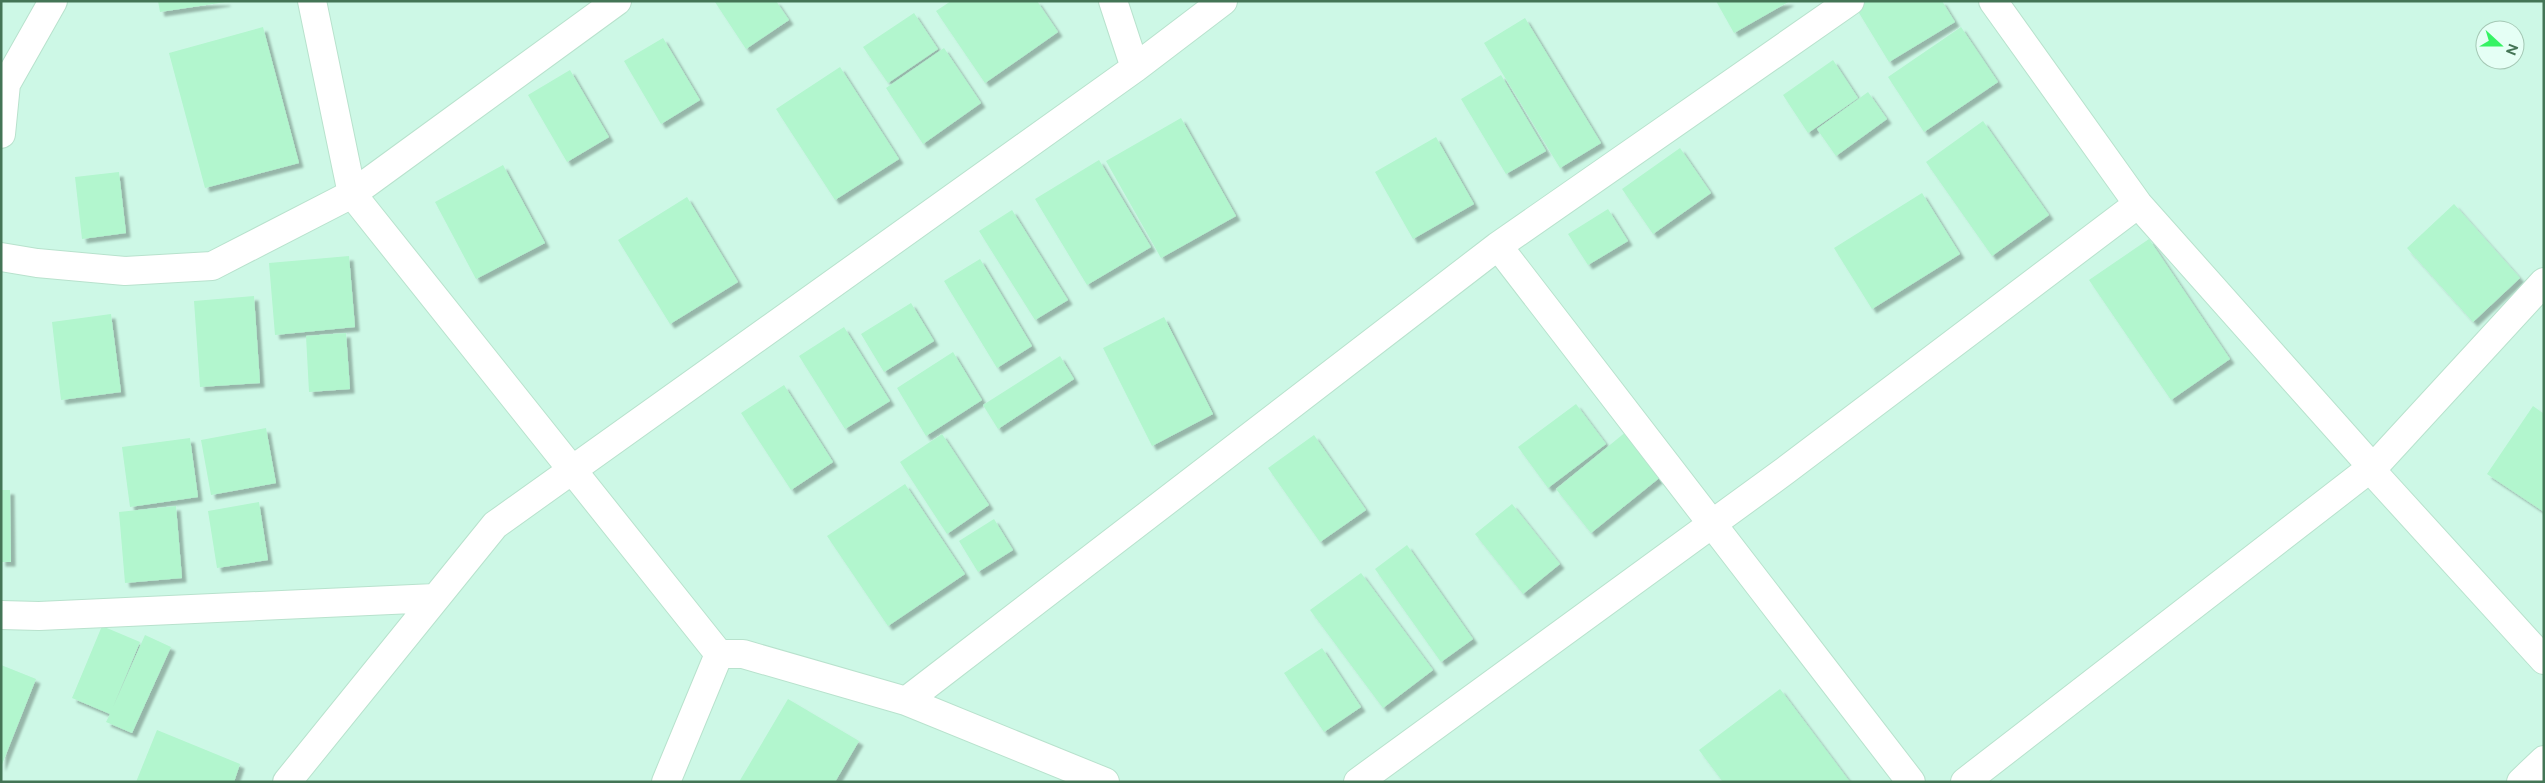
<svg xmlns="http://www.w3.org/2000/svg" width="2545" height="783" viewBox="0 0 2545 783" font-family="Figtree,sans-serif">
<style>
.residential{fill:#cdf8e6;fill-rule:evenodd}
.building{fill:#b2f6ce;filter:url(#shadow)}
.lines{fill:none;stroke-linecap:round;stroke-linejoin:round}
.minor-casing{stroke:#b8e2cd;stroke-width:30}
.minor{stroke:#fff;stroke-width:28}
</style>
<defs>
<filter id="shadow"><feDropShadow dx="4.5" dy="4.5" stdDeviation="1" flood-color="#0004"/></filter>
</defs>
<rect width="100%" height="100%" fill="#dcfef2"/>
<path class="residential" d="M1,1H2544V782H1ZM2485,30H2515V60H2485Z"/>
<path class="building" d="M158,1H226V2L160,12Z
M716,1H776L789,20L746,49L715,2Z
M951,1H1037L1058,32L985,83L936,11Z
M1716,1H1790L1734,33Z
M1867,1H1942L1955,22L1889,62L1856,8Z
M914,13L938,49L888,83L863,47Z
M1525,18L1601,143L1560,168L1484,43Z
M263,27L299,163L205,188L169,53Z
M1961,27L1998,82L1924,132L1888,77Z
M663,38L700,100L661,124L624,61Z
M944,48L981,103L923,144L886,88Z
M1833,60L1858,98L1808,133L1783,95Z
M840,67L899,159L835,200L776,109Z
M570,70L609,137L567,162L528,95Z
M1501,75L1546,151L1506,174L1461,99Z
M1868,92L1887,119L1836,156L1817,129Z
M1181,118L1236,216L1161,258L1106,161Z
M1983,121L2049,215L1992,256L1926,162Z
M1436,137L1474,204L1413,239L1375,172Z
M1680,148L1711,193L1653,234L1622,189Z
M1099,160L1151,247L1087,285L1035,199Z
M503,165L545,243L476,279L435,202Z
M119,172L126,233L82,239L75,177Z
M1922,193L1960,254L1872,309L1834,248Z
M687,197L738,282L670,324L618,240Z
M2454,204L2520,278L2473,322L2407,248Z
M1608,209L1628,241L1588,265L1568,234Z
M1012,210L1068,300L1035,320L979,231Z
M2149,239L2230,359L2171,400L2089,280Z
M349,256L355,327L275,335L269,263Z
M980,259L1032,346L997,368L944,281Z
M254,296L260,383L200,387L194,301Z
M911,303L934,341L884,372L861,334Z
M111,314L121,392L61,400L52,322Z
M1164,317L1213,414L1152,446L1103,348Z
M844,327L890,401L845,429L799,356Z
M346,333L350,389L309,392L306,336Z
M953,352L982,400L926,436L897,388Z
M1060,356L1074,379L998,429L983,405Z
M784,385L833,462L791,490L741,413Z
M1576,404L1606,444L1548,488L1518,447Z
M2533,406L2544,414V512L2487,474Z
M266,428L276,483L211,495L201,440Z
M1627,431L1663,475L1591,533L1556,489Z
M942,434L989,505L947,534L900,462Z
M1314,435L1366,510L1320,542L1268,468Z
M190,438L198,497L130,507L122,447Z
M905,484L965,574L888,626L827,536Z
M1,490H10L11,562H1Z
M259,502L268,560L217,568L208,511Z
M1512,504L1560,564L1523,594L1475,534Z
M176,506L182,578L125,583L119,512Z
M994,519L1013,550L978,572L959,541Z
M1407,545L1473,639L1441,662L1375,569Z
M1361,573L1433,670L1383,708L1310,610Z
M102,626L140,642L113,707L145,635L171,647L132,733L106,722L110,714L72,698Z
M1322,648L1361,707L1324,732L1284,673Z
M1,665L36,679L1,767Z
M1780,689L1850,782H1723L1699,750Z
M788,699L859,741L835,782H739Z
M157,730L240,764L234,782H136Z"/>
<g class="lines">
<g class="minor-casing">
<path id="minor" d="M312,1L352,194L617,1
M1113,1L1135,68
M1993,1L2138,204L2372,467L2371,470L2544,660
M1,134L6,84L53,1
M1498,246L1850,1
M1,257L37,263L125,271L212,266L352,194L719,654
M2371,470L2544,282
M1,615L39,616L435,598
M906,701L1498,246L1911,782
M287,782L495,525L1135,68L1223,1
M666,782L719,654H743L906,701L1105,782
M1358,782L1786,470L2138,204
M1965,782L2372,467
M2521,782L2544,760"/>
</g>
<use href="#minor" class="minor"/>
</g>
<rect width="2545" height="783" fill="none" stroke="#447556" stroke-width="5"/>
<g transform="translate(2500 45) rotate(111)"><circle r="24" fill="#e5fff5" stroke="#a5c8b5"/>
<path d="M0-4L9 19L0 12L-9 19Z" fill="#36f364"/>
<text y="-8" font-size="14" font-weight="bold" text-anchor="middle" fill="#447556">N</text>
</g>
</svg>
